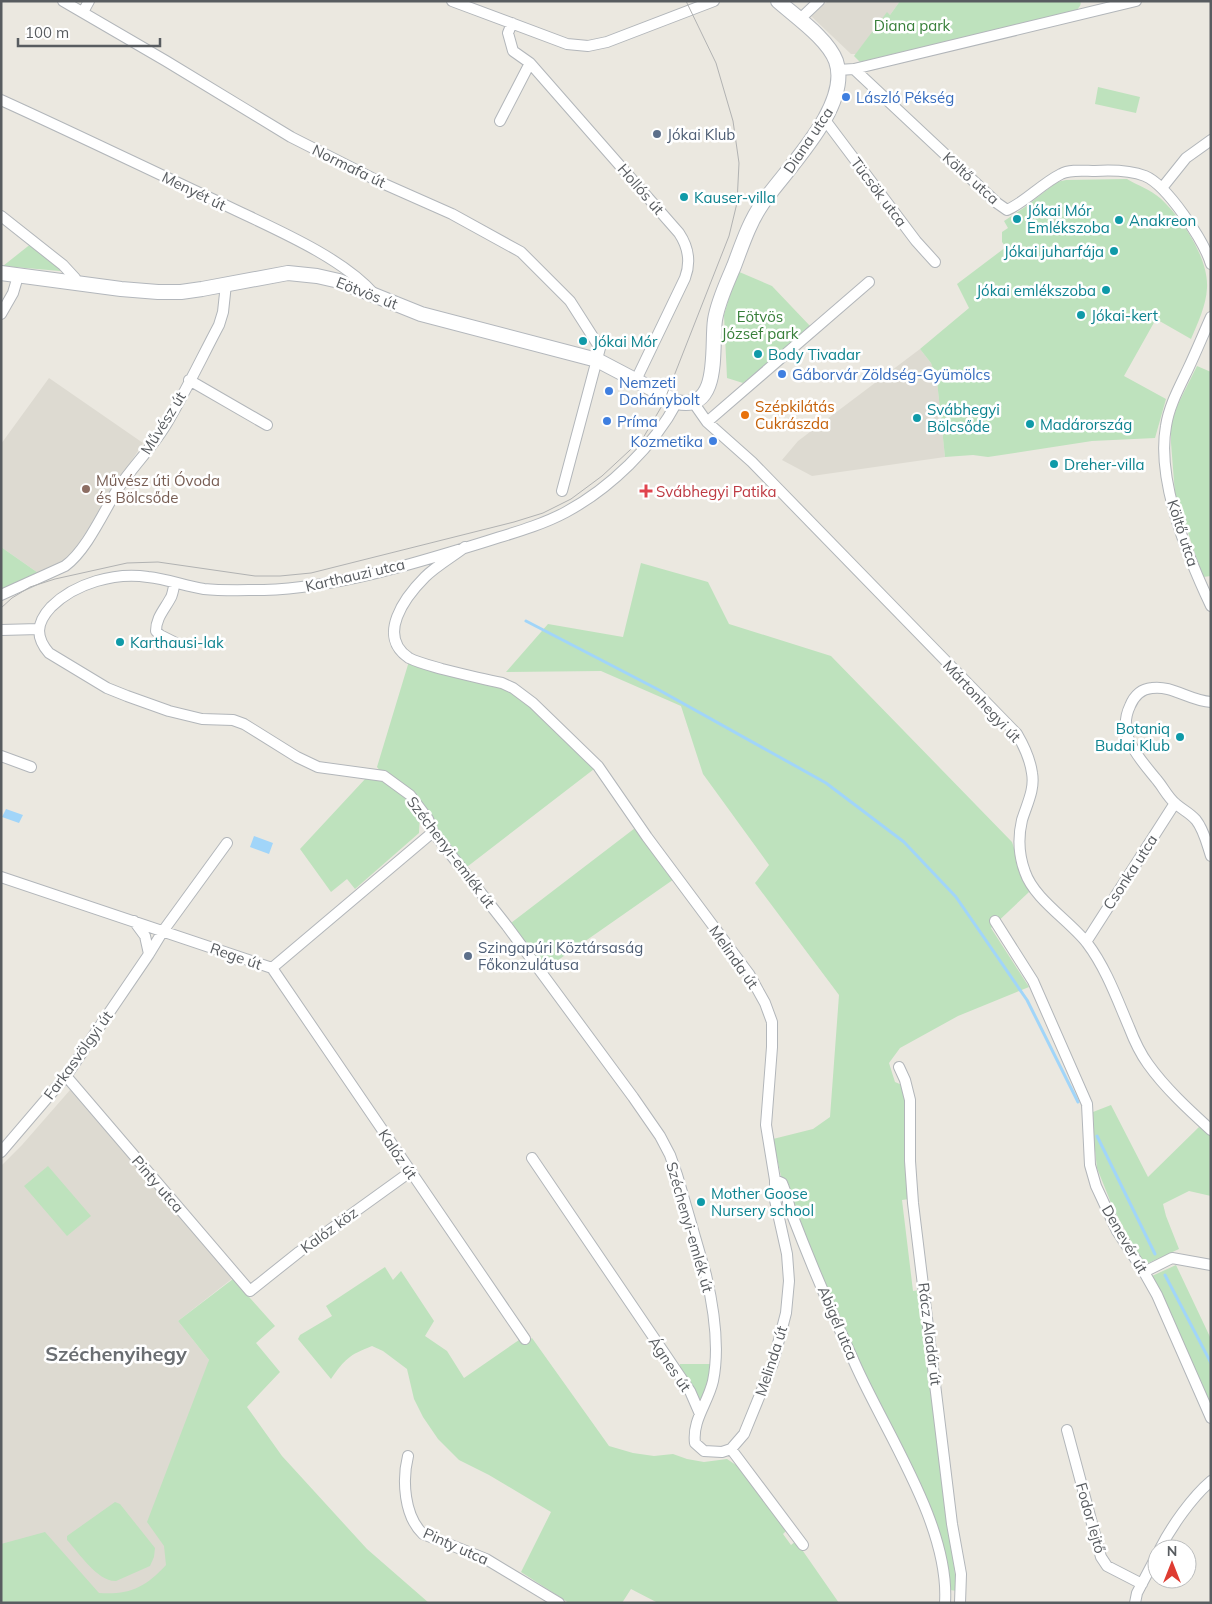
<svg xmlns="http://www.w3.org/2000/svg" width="1212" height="1604" viewBox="0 0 1212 1604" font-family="Mulish,sans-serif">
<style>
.education{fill:#dddad1}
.green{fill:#bee2bd}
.water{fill:#a1d5f9}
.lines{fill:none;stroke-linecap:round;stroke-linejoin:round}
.stream{stroke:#a1d5f9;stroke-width:3}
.street-casing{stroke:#b2b6ba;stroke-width:12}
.secondary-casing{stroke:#b3b7bc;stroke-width:16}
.street{stroke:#fff;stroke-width:10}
.secondary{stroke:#fff;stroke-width:14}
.tram{stroke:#b1b2b2;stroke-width:1}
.shop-dot{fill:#3f7fe0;stroke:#fff;stroke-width:2}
.service-dot{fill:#5c6f8a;stroke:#fff;stroke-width:2}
.culture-dot{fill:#0f9aa8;stroke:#fff;stroke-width:2}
.food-dot{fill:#e8710a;stroke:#fff;stroke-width:2}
.education-dot{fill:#8d6e63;stroke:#fff;stroke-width:2}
.health-dot{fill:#e0444e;stroke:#fff;stroke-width:2}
.labels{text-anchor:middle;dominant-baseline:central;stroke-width:5;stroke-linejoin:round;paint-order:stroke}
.park-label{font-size:15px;fill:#387f3a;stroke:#fff}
.shop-label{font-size:15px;fill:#366cbe;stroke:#fff;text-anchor:start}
.service-label{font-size:15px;fill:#4e5e75;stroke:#fff;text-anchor:start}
.street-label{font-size:15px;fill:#585c60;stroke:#fff}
.culture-label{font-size:15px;fill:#0d838f;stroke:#fff;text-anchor:start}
.food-label{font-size:15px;fill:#c56008;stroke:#fff;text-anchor:start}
.education-label{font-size:15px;fill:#785e54;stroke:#fff;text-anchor:start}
.health-label{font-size:15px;fill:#be3a42;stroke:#fff;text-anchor:start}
.district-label{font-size:20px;font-weight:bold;fill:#6a6e72;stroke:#fff}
</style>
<rect width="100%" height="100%" fill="#ebe8e0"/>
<path class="education" d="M828,1H900L890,15L887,13L856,54H851L811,16Z
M920,349L931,363L937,381L945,457L812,476L782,460L798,441Z
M49,378L143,443L70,557L41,575L1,547V444Z
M70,1090L233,1278L178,1321L209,1360L180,1601L1,1593V1166L22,1145Z"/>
<path class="green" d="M900,1H1080C1082,5 1079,7 1077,10L860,62L854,56L887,12L890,15Z
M1098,87L1140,97L1136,113L1095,104Z
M1127,179C1137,185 1151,190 1160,198C1181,217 1209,258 1207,288C1206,306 1198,322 1191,339L1156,319L1124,376L1166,399L1155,438L1092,441L988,457L973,455L945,457L937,381L931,363L920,349L969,308L957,284L1006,247L1002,242V232L1008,228L1004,221L1025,207L1057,182L1066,180Z
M32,243L61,268L60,271L3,266Z
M737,271L772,286L811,327L743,383L727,378L724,315Z
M1197,366L1211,372V576L1203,577L1175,494L1171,443V425L1177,406Z
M1,547L41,575L1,593Z
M641,563L708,582L729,624L831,656L1012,842L1029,892L991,928L1029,987L958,1016L900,1048L889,1063L895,1082L902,1085L905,1094V1159L909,1199L902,1200L913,1291L920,1290L957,1591L950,1590L946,1562L908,1469L899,1440L875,1400L783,1186L773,1139L813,1129L830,1117L839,995L755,883L769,865L703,774L681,706L601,671L506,672L548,624L623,637Z
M410,658L502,683L598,766L463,870L428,819L384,776L377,767Z
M366,778L382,781L407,797L420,813L419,833L355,889L347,879L331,892L300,849Z
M639,825L677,877L541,972L507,926Z
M1111,1105L1148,1177L1200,1126L1211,1134V1196L1189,1191L1163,1204L1166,1216L1179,1249L1144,1265L1113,1208L1097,1168L1094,1141L1093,1112Z
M48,1166L91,1216L67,1236L24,1186Z
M1176,1265L1211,1339V1418L1188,1357L1152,1276Z
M385,1267L393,1280L401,1271L434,1321L425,1336L447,1351L464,1378L519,1340L523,1344L532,1338L609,1446L633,1453L654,1456L673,1454L687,1459L704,1462L727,1459L736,1465L787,1530L783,1534L791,1545L796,1541L839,1603H658L631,1589L622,1603H569L521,1572L551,1512L489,1475L459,1460L438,1439L423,1417L414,1399L407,1369L383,1351L372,1346C349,1355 345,1359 331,1379L298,1339L300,1335L332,1316L326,1306Z
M233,1279L275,1326L256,1343L280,1372L247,1407L282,1456L367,1549L429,1603H1V1544L45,1532L99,1593C129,1595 145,1588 166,1565L164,1546L147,1522L209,1360L178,1321Z
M680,1364H710V1375L703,1398L699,1399L680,1370Z
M115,1502L120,1504L155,1548L154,1557L150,1566L116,1581C98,1582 79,1553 67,1540V1536Z"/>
<path class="water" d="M6,809L23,815L19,823L2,817Z
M254,836L273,843L269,854L250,847Z"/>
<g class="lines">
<path class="stream" d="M526,621L659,690L826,783L904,842L956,897L1027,1000L1078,1102
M1097,1136L1155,1254
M1165,1275L1211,1363"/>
<g class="street-casing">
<path id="street" d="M63,1L166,61L291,137L382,183L452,214L521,252L570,301L600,348L562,491
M452,1L567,44L588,46L607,42L714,1
M83,12L89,1
M799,20L819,1
M512,23L508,33L513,51L530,63L679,233C689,248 691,262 685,278L636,380
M854,69L997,203L1007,210C1027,201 1041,184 1061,174C1070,169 1085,171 1095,171C1112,170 1129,170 1145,176C1167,185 1204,241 1211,264
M838,70L854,69L1136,1
M1,100C76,134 150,170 225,205C270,227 341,256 374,294
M825,120L916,241L935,262
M500,121L530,63
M1162,188L1186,158L1211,140
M1,216L63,265L75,278L74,283
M1,314L13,293L18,276
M1211,317C1203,335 1196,352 1188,369C1179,388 1169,406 1166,426C1156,481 1188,557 1211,606
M189,380L267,425
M693,402L707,422L752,462L1017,734C1024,746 1030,758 1032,773C1035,789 1027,804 1022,820C1018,837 1019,856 1025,872C1034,899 1070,921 1087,943C1106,968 1117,999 1129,1027C1134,1040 1140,1053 1148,1064C1165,1088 1189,1110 1211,1130
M707,422L869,282
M465,547C452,557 436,566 425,577C405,597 376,636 409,658C419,663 432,666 442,669C462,674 482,679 502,683L513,688L533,703L598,766L647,837L749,974L765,1003L772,1022V1047L766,1125L775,1180V1200L787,1254L789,1281L786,1313L773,1363L744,1434L731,1449L722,1452L704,1451L695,1443C692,1420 708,1403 713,1381C720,1347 714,1309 706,1275L677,1175L670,1155L660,1136L633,1097L507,926L433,832L428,819L410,795L384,776L318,767L297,757L244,724L233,720L202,719L169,711L127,696L107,688L49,653C35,637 36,623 51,607C75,583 115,572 148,577C167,579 185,586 204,589C223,591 244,590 264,590C335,588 413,564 481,543C509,534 540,526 566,512C609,489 654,446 677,402
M175,583C173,588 173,595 170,599C164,610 156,618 156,631L160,635L176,643
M1,595L65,566C86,551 103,513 117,490C132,467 153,447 167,423C186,391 202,357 219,325L223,312L226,284
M1,630L39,629
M1211,702C1190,701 1172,685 1152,688C1141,689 1134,696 1130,706C1116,735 1140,759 1157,780C1163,787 1168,798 1176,804C1183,810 1190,813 1196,820C1204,830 1207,844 1211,856
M1,756L31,767
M1,877L272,968
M134,921L145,936L149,954
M995,921L1033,981L1087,1104L1090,1165L1096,1186L1117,1231L1144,1272L1157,1295L1211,1418
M1086,942L1175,803
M272,968L525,1339
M272,968L433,832
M899,1067L905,1080L910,1100V1161L913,1203L952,1524L961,1574L960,1603
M66,1076L250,1291L299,1252L410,1172
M1,1152L66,1076L149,954L163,931L227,843
M532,1158L690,1391L700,1414
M775,1180L782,1183C786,1192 788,1202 791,1212C811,1264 833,1316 856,1366C887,1435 950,1527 945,1603
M1144,1272L1172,1258L1211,1265
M1067,1430L1101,1557L1107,1566L1142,1584
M731,1449L803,1545
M408,1456C402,1480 404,1516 423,1534L486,1559L559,1603
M1160,1549C1171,1527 1192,1497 1211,1481
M1135,1603L1137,1593L1157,1555"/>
</g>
<g class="secondary-casing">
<path id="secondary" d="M1,273L121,289L158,292H181L202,289L288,273L317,276L339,281L421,314L597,360L677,402C722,412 711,345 715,320C718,301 727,283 734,266C742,245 749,223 762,204C786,169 852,106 836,61C828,39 796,17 778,1"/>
</g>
<use href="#street" class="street"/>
<use href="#secondary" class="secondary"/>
<path class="tram" d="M1,608L12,598L30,587L55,579L127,563L158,562L255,576H280L311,573L514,522L543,513L571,499L602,476L643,438L663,404L729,236L737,203L739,163L733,121L716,63L686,1"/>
</g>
<g class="shop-dot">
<circle cx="846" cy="97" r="5"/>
<circle cx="782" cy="374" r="5"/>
<circle cx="609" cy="391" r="5"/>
<circle cx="607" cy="421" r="5"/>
<circle cx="713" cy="441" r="5"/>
</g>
<g class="service-dot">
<circle cx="657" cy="134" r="5"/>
<circle cx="468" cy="956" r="5"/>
</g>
<g class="culture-dot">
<circle cx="684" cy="197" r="5"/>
<circle cx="1017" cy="219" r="5"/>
<circle cx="1119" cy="220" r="5"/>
<circle cx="1114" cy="251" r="5"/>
<circle cx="1106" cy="290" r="5"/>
<circle cx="1081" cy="315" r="5"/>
<circle cx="583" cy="341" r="5"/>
<circle cx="758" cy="354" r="5"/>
<circle cx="917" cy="418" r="5"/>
<circle cx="1030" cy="424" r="5"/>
<circle cx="1054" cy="464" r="5"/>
<circle cx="120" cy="642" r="5"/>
<circle cx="1180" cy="737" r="5"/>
<circle cx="701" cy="1202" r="5"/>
</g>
<circle class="food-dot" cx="745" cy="415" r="5"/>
<circle class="education-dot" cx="86" cy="489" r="5"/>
<path class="health-dot" d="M643.5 483.5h5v5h5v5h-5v5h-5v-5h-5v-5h5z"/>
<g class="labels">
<g class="park-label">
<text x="912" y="25">Diana park</text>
<text x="760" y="316">Eötvös<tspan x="760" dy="17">József park</tspan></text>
</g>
<g class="shop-label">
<text x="856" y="97">László Pékség</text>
<text x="792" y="374">Gáborvár Zöldség-Gyümölcs</text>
<text x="619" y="382">Nemzeti<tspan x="619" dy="17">Dohánybolt</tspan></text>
<text x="617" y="421">Príma</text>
<text x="703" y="441" text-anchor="end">Kozmetika</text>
</g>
<g class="service-label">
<text x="667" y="134">Jókai Klub</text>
<text x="478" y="947">Szingapúri Köztársaság<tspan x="478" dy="17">Főkonzulátusa</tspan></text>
</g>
<g class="street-label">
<text transform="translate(808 140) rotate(-56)">Diana utca</text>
<text transform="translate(349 166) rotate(26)">Normafa út</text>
<text transform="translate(971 178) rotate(42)">Költő utca</text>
<text transform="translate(641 189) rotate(49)">Hollós út</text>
<text transform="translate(194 191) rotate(26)">Menyét út</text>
<text transform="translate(879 192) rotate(53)">Tücsök utca</text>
<text transform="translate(367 293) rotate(21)">Eötvös út</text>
<text transform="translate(163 423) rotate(-58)">Művész út</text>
<text transform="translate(1183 533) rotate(72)">Költő utca</text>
<text transform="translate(355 575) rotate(-13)">Karthauzi utca</text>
<text transform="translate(982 701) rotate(47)">Mártonhegyi út</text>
<text transform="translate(451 852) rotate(53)">Széchenyi-emlék út</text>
<text transform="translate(1130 872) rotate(-57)">Csonka utca</text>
<text transform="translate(236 956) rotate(19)">Rege út</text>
<text transform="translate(734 957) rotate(55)">Melinda út</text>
<text transform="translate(78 1055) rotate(-54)">Farkasvölgyi út</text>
<text transform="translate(398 1154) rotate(56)">Kalóz út</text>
<text transform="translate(158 1184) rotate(49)">Pinty utca</text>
<text transform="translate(690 1227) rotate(74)">Széchenyi-emlék út</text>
<text transform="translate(329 1230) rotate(-36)">Kalóz köz</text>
<text transform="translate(1125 1239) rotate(60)">Denevér út</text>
<text transform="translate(838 1323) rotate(67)">Abigél utca</text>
<text transform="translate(930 1334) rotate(83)">Rácz Aladár út</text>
<text transform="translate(771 1361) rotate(-72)">Melinda út</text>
<text transform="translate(670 1364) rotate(56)">Ágnes út</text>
<text transform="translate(1091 1518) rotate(74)">Fodor lejtő</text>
<text transform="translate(456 1546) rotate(24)">Pinty utca</text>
</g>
<g class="culture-label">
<text x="694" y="197">Kauser-villa</text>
<text x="1027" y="210">Jókai Mór<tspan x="1027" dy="17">Emlékszoba</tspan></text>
<text x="1129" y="220">Anakreon</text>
<text x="1104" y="251" text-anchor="end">Jókai juharfája</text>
<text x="1096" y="290" text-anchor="end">Jókai emlékszoba</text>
<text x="1091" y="315">Jókai-kert</text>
<text x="593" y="341">Jókai Mór</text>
<text x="768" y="354">Body Tivadar</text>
<text x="927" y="409">Svábhegyi<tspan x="927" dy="17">Bölcsőde</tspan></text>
<text x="1040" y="424">Madárország</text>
<text x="1064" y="464">Dreher-villa</text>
<text x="130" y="642">Karthausi-lak</text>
<text x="1170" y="728" text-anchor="end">Botaniq<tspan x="1170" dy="17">Budai Klub</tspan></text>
<text x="711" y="1193">Mother Goose<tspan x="711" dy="17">Nursery school</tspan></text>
</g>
<g class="food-label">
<text x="755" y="406">Szépkilátás<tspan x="755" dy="17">Cukrászda</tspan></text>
</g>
<g class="education-label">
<text x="96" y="480">Művész úti Óvoda<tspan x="96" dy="17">és Bölcsőde</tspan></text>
</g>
<g class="health-label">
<text x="656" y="491">Svábhegyi Patika</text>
</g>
<g class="district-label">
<text x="116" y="1353">Széchenyihegy</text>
</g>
</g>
<rect width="1212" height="1604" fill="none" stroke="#585c60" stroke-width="5"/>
<g transform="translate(1172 1564)"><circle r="24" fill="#ffffff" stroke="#bcbebf"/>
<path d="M0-4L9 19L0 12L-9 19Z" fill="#de3c32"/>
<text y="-8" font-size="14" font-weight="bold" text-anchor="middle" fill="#585c60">N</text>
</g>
<path d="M18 38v8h142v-8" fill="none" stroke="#585c60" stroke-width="2.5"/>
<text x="25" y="38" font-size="15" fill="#585c60" stroke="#ffffff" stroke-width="4" paint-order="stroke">100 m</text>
</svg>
